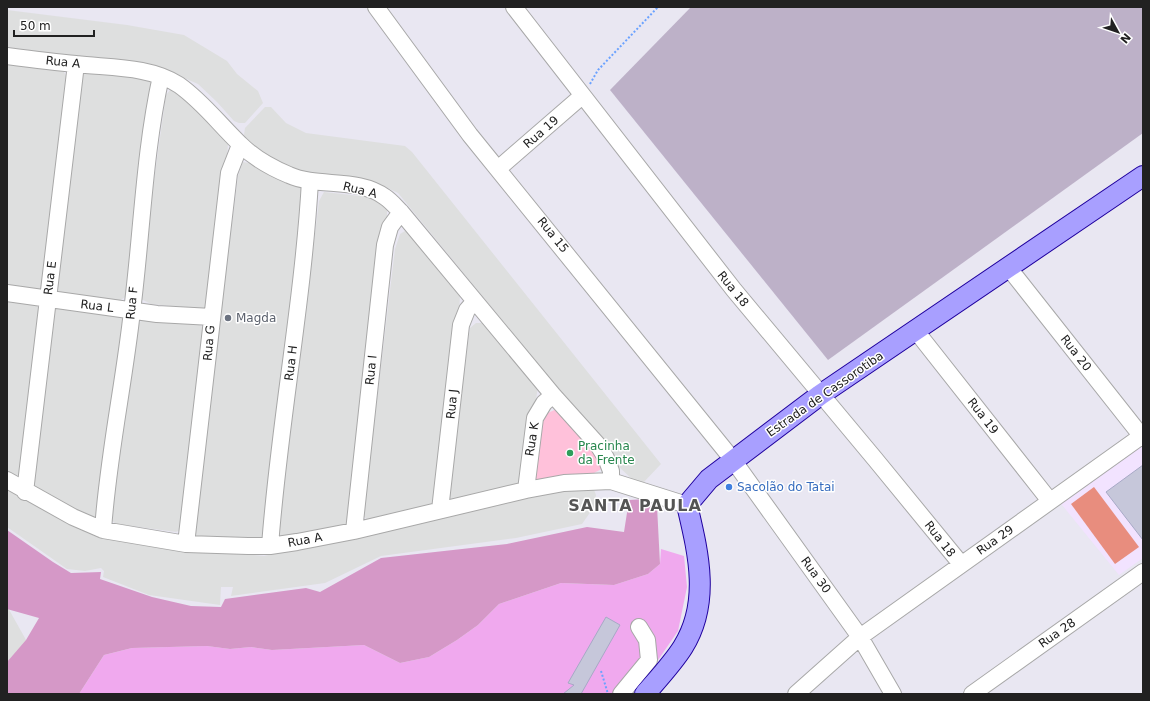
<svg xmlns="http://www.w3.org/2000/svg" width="1150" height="701" viewBox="0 0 1150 701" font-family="'DejaVu Sans',sans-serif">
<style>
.residential{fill:#dedfdf}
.education{fill:#f2e3ff}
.construction{fill:#bdb1c8}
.grass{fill:#f0a9ee}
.forest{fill:#d598c7}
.park{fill:#ffc1da}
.pitch{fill:#e88d7e}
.building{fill:#c6c7da;stroke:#a7a9c6}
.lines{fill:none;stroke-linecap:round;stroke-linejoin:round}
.minor-casing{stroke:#a8a8a8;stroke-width:18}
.major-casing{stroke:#1f009e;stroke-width:22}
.path{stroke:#6ba2ff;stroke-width:2;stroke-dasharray:2 2;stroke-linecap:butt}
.minor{stroke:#fff;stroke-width:16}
.major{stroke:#a89fff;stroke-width:20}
.worship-dot{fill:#6b7280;stroke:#fff;stroke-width:1.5}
.leisure-dot{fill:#2e9e5b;stroke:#fff;stroke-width:1.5}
.shop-dot{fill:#3f7fe0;stroke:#fff;stroke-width:1.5}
.labels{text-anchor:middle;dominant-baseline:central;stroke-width:3;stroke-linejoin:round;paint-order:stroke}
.street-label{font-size:12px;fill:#212121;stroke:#fff}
.worship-label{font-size:12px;fill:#5b616d;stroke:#fff;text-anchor:start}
.leisure-label{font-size:12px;fill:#27864d;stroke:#fff;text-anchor:start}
.shop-label{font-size:12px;fill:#366cbe;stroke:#fff;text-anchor:start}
.district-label{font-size:16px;font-weight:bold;letter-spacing:1px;fill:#545454;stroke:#fff}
</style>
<rect width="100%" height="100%" fill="#e9e7f2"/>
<path class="residential" d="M7,10L127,25L184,35L227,61L237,74L258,91L263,103L245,123H239L234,121L217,102L198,84L163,69L7,47Z
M7,63L61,67L67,77L41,291L7,288Z
M87,71L145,76L153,83L128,291L125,297L118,302L61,294L56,289L79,77Z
M177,89L226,137L228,144L226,171L208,306L201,309L151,304L139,298L138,293L166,95L170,90Z
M265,107H271L286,123L306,133L405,146L412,152L661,464L643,483L633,480L618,466L604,445L398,193L379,184L361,180L291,170L277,163L252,145L244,135L245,128Z
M243,162L255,164L277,178L302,187L305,190L266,532L257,542L200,537L194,535L193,529L238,176Z
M324,192L379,198L387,205V219L349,523L345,527L281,539L278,533L319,201Z
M405,231L412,232L460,293L458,344L433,504L372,519H366L363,515L395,249L400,234Z
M7,300L36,305L40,309L21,474L14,477L7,473Z
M60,308L120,314L124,319L98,523L33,485L53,310Z
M143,319L197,323L204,328L182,529L176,532L116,524L110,519L135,327Z
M476,323H487L538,387L524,473L519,484L460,500L451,499L447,495L470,328Z
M7,485L117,540L264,556L549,492L593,487L596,495L594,507L582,524L516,538L381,556L325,583L231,596L233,587H221L220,605L149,595L103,577L104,571L101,568L85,571L67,569L7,527Z
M7,606L30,647L7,683Z"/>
<path class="education" d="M1139,444L1143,449V558L1119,575L1058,500Z"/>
<path class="construction" d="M691,7H1143V133L828,360L610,90Z"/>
<path class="grass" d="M661,549L684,556L687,587L678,631L656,663L630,694H79L104,655L132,648L207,646L230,649L251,647L272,650L364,645L400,663L429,657L457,640L478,625L499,604L561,583L614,585L648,574L660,564Z"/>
<path class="forest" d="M647,499L657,506L660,564L648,574L614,585L561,583L499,604L478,625L457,640L429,657L400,663L364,645L272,650L251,647L230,649L207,646L132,648L104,655L79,694H7V662L26,640L39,618L7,609V530L53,562L71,573L101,572L100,579L152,597L191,606L221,607L225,599L306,588L320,592L381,558L507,544L587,527L624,532L629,500Z"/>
<path class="park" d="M559,408L584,434L604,467C586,480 555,486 533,480L541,416Z"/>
<path class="pitch" d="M1094,487L1139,547L1115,564L1071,504Z"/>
<path class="building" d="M1143,465V540L1106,492Z
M606,617L620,625L581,694H563L574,685L568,683Z"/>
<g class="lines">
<g class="minor-casing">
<path id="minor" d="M376,7L470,135L733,460L860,637L893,694
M514,7L734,290L875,459L961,564
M7,56C30,59 53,62 76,64C110,68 150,66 179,85C203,102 219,124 240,144C253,157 272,168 289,175C318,188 358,177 385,197C391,201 396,207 401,212L553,395L598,445L606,458L611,471V481
M499,168L582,96
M1008,267L1143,438
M7,293L157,314L212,317
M916,331L1050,501
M7,480L73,517L103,530L186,544L248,546H270L297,542L354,531L526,490L564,483L611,481L687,505
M526,490L535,418L544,403L553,395
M25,492L76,64
M440,510L461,325L467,310L474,302
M103,530C108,456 124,384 132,311C142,233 144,153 161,76
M354,531L385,245L390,227L401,212
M186,544L229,173L240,145
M270,546C279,424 303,303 310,181
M621,694L649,660L647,640L639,627
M796,694L860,637L1143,435
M972,694L1143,572"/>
</g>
<g class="major-casing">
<path id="major" d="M645,694C658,679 673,663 683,647C711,602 698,552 687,505L709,479L820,395L1143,176"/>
</g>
<path class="path" d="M590,84L598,70L658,7
M601,671L608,694"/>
<use href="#minor" class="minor"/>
<use href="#major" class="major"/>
</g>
<circle class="worship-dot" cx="228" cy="318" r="4"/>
<circle class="leisure-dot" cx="570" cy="453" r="4"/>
<circle class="shop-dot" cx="729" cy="487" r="4"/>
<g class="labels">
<g class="street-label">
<text transform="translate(63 62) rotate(6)">Rua A</text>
<text transform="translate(541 132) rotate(-41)">Rua 19</text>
<text transform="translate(360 190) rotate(14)">Rua A</text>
<text transform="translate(553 235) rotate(51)">Rua 15</text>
<text transform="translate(50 278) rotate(-83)">Rua E</text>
<text transform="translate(733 289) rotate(51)">Rua 18</text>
<text transform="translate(132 303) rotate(-84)">Rua F</text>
<text transform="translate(97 306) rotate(7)">Rua L</text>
<text transform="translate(209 343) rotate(-85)">Rua G</text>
<text transform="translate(1076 353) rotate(52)">Rua 20</text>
<text transform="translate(291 363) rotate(-83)">Rua H</text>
<text transform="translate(371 370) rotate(-84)">Rua I</text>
<text transform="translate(825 394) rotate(-35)">Estrada de Cassorotiba</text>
<text transform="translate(452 404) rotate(-84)">Rua J</text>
<text transform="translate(983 416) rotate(52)">Rua 19</text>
<text transform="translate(532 439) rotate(-81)">Rua K</text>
<text transform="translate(940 539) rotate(52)">Rua 18</text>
<text transform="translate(305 540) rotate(-10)">Rua A</text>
<text transform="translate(995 540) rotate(-35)">Rua 29</text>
<text transform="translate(816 575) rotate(54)">Rua 30</text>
<text transform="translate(1057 633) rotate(-35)">Rua 28</text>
</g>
<g class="worship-label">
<text x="236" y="318">Magda</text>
</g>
<g class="leisure-label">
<text x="578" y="446">Pracinha<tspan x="578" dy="14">da Frente</tspan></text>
</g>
<g class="shop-label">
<text x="737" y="487">Sacolão do Tatai</text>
</g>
<g class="district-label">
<text x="635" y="505">SANTA PAULA</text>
</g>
</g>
<rect width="1150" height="701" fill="none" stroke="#212121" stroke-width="16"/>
<g transform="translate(1118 32) rotate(130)" stroke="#ffffff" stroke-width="3" paint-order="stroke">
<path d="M0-3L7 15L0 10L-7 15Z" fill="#212121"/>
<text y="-6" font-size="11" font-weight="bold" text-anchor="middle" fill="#212121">N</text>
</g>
<path d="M14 30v6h80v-6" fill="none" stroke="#212121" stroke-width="2"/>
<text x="20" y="30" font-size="12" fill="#212121" stroke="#ffffff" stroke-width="3" paint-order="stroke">50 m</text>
</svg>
